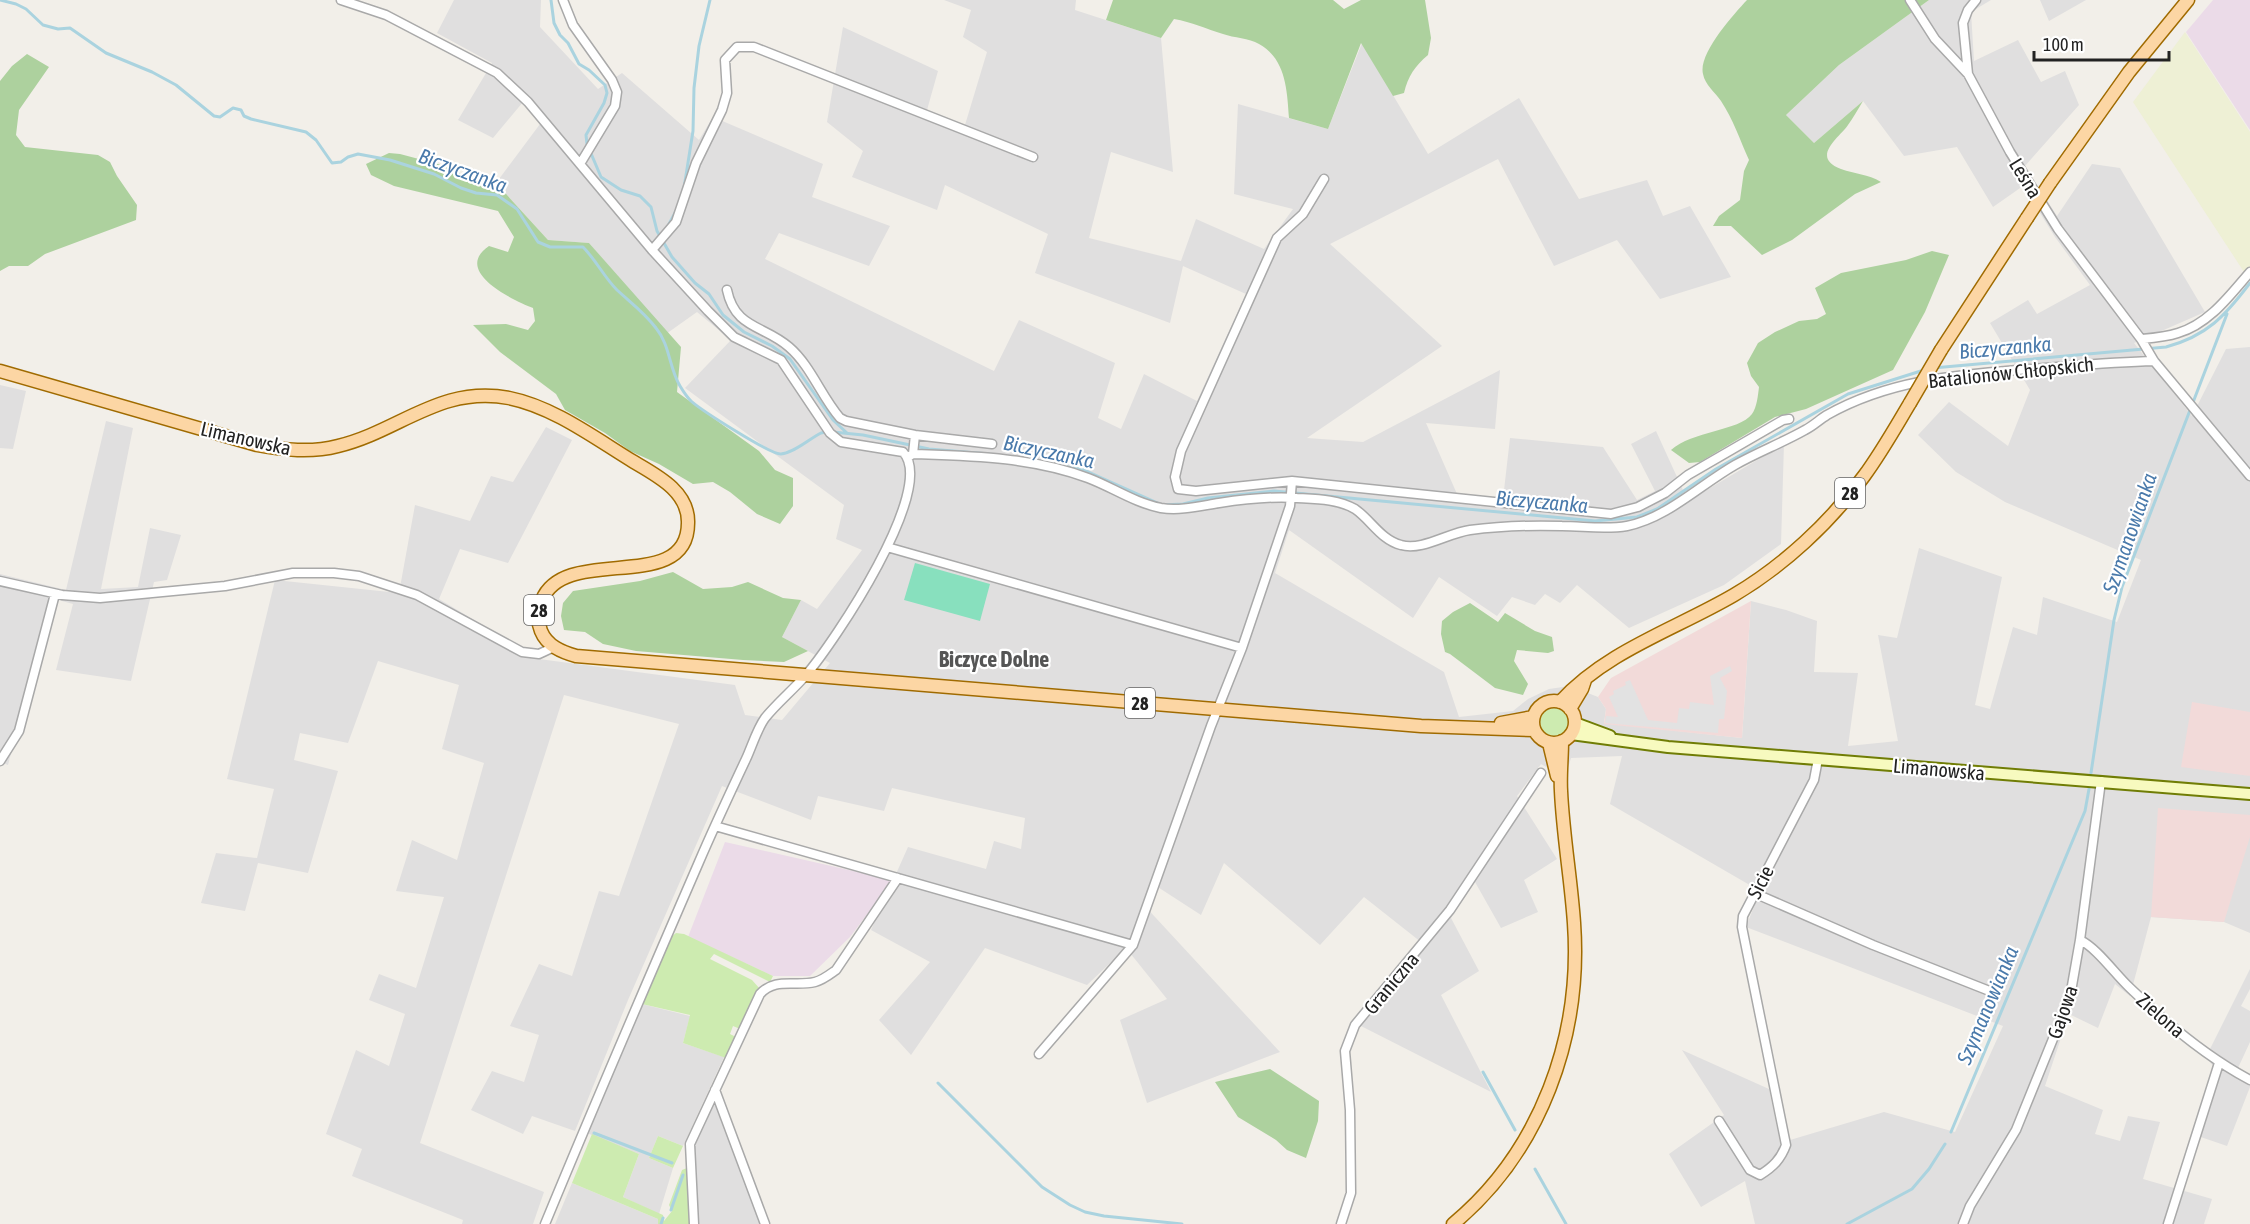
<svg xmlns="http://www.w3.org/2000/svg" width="2250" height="1224" viewBox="0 0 2250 1224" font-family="'Asap Condensed',sans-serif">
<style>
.residential{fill:#e0dfdf}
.commercial{fill:#f2dad9}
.industrial{fill:#ebdbe8}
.farmland{fill:#eef0d5}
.grass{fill:#cdebb0}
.forest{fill:#add19e}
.pitch{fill:#88e0be}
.parking{fill:#e2e2e2}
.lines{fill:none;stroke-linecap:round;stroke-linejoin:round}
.stream{stroke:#aad3df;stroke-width:3}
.minor-casing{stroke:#a9a9a9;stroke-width:11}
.secondary-casing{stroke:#707d05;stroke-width:14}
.primary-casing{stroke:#a06b00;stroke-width:15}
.minor{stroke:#fff;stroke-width:8}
.secondary{stroke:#f7fabf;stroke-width:10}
.primary{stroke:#fcd6a4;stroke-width:12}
.primary-bridge-casing{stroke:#a06b00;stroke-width:15;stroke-linecap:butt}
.primary-bridge{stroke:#fcd6a4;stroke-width:12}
.labels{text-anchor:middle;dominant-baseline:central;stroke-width:4.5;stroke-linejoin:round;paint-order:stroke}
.shield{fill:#fff;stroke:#646464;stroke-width:1.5}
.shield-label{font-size:18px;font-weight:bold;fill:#222}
.street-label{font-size:20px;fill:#222;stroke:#fff}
.water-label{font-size:21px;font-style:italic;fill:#4a7aab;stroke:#fff}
.quarter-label{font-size:22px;font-weight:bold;fill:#555;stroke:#fff}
</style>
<rect width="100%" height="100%" fill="#f2efe9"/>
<path class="residential" d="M454,0H541L540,27L598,89L622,73L699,140L713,117L823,164L812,197L890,226L869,266L779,233L765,259L994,371L1019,320L1115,363L1098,418L1121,429L1144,374L1197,401L1246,294L1183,266L1170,323L1035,273L1048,234L945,185L937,210L852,177L863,151L827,122L843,27L938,71L927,110L965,125L987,52L963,37L971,10L944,0H1076L1075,10L1161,38L1173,172L1111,152L1089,238L1181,261L1196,219L1264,249L1293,209L1234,194L1238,104L1328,129L1362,43L1428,154L1519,98L1579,199L1647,180L1663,216L1690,206L1731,277L1660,299L1617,240L1554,266L1498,159L1330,244L1442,346L1307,438L1363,442L1500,370L1495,429L1426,423L1457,494L1503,499L1510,438L1603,447L1637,500L1655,491L1631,444L1656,431L1688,501L1784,444L1781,544L1724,585L1629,628L1577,585L1560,603L1545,594L1535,605L1512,597L1497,616L1439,577L1413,618L1289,530L1275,573L1444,672L1459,717L1513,711L1528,699L1549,689L1570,686L1598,697L1606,709L1604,723L1742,738L1751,601L1786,610L1817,621L1814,672L1858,673L1848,746L1898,741L1878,635L1897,638L1919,548L2002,577L1975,705L1990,709L2013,627L2037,635L2043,597L2117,622L2141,560L2005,502L1956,472L1918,435L1949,402L2008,446L2030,390L1990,323L2028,300L2037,314L2090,285L2055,237L2023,186L1993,207L1957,147L1904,156L1863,101L1814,143L1786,115L1839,65L1929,0H1991L1971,12L1974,61L2018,40L2041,82L2065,71L2079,105L2025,166L2057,216L2092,164L2120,168L2205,312L2134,343L2192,416L2226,349L2250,347V933L2224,922L2151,917L2130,996L2115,984L2098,1028L2069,1014L2045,1086L2103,1110L2095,1134L2120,1141L2128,1116L2160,1122L2143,1179L2212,1199L2204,1224H1755L1745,1181L1701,1207L1669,1154L1724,1115L1682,1050L1769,1089L1780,1143L1884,1112L1955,1132L2003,1026L1746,927L1760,891L1610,804L1622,756L1571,758L1565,778L1541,764L1517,796L1557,859L1524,880L1538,912L1501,928L1475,882L1451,918L1479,971L1441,995L1491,1092L1359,1025L1426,946L1364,897L1320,945L1224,863L1201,915L1150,882L1143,904L1280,1052L1147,1103L1120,1020L1167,999L1126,948L1087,985L985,948L911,1055L879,1020L930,962L871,930L908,847L986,869L994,841L1021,849L1025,818L892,788L884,811L818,796L811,820L722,786L628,1000L575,1131L532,1116L523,1134L471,1110L492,1071L524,1082L539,1035L510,1026L539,964L572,976L599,891L619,896L679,724L564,695L420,1143L544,1192L533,1224H462L463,1220L352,1176L362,1149L326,1134L356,1050L389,1066L405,1014L369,1000L379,974L416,988L444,897L396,891L412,840L457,860L484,763L442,749L459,685L378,661L348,743L300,733L294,760L338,771L308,873L258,863L245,911L201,903L216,853L257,858L274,789L227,779L275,580L399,593L415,505L470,521L491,476L513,482L546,427L572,440L508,563L460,549L439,599L539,659L735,685L745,715L782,720L830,663L782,637L801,600L817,609L862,550L836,539L844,505L685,388L731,340L697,312L666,334L589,243L548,240L496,183L546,116L528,96L493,138L458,120L492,63L437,33Z
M2040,0H2086L2049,21Z
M0,385L26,391L13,449L0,448Z
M106,421L133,428L101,589L138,587L150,528L181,535L167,580L154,582L131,681L56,670L73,604L51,598L8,765L0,762V574L66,590Z
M2250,969V989L2241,1006L2250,1011V1042L2238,1068L2250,1076V1087L2227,1146L2192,1134L2213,1066L2206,1057Z
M642,1004L690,1016L683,1043L724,1057L683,1146L658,1136L649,1158L673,1168L659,1214L623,1197L639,1154L587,1133Z
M716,1101L762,1224H696L692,1149L712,1104Z
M572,1183L658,1219V1224H555Z"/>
<path class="commercial" d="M1751,601L1742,738L1604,724L1606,709L1598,697L1611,678Z
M2192,702L2250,712V776L2181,767Z
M2158,808L2250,815V837L2224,922L2151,917Z"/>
<path class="industrial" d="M2213,0H2250V130L2186,32Z
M725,842L893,880L850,937L810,976H773L688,937Z"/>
<path class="farmland" d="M2185,32L2250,132V266L2244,272L2133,102Z"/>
<path class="grass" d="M1540 722a14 14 0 1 1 28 0a14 14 0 1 1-28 0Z
M676,933L684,934L773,976L770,982L714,954L710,959L752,980L760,989L740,1029L733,1026L730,1034L736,1037L726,1058L683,1043L690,1015L642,1004L670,938Z
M592,1134L639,1154L623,1197L663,1215L664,1221L672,1211L669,1205L682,1170L687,1168L692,1224H658V1219L572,1183Z
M658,1136L683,1146L673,1168L649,1158Z"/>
<path class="forest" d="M1113,0H1333L1344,9L1361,0H1425L1431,38L1428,55C1415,66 1408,76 1404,93L1393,96L1361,43L1328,129L1289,118C1287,90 1286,59 1259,44C1249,38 1234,38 1223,34C1206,29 1192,22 1174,19L1161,38L1106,20Z
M1747,0H1929L1839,65L1786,115L1814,143L1863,101C1858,109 1853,118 1848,125C1839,138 1810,157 1841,169C1855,174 1868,174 1881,182L1855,194L1792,240L1762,255L1731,226H1713L1719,216L1740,200L1744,171L1749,160C1740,140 1733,119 1721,101C1715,92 1705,85 1703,74C1698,54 1733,15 1747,0Z
M27,54L49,67L19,110L16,135L25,147L98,155L110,162L117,176L137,205L136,220L45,254L28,266H9L0,271V81L12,66Z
M389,153L400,154L449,167L477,183H496L548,240L589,243L681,347L677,392L759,451L775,470L793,478V506L780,524L757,514L730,492L713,482L693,484L659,464L630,451L605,433L565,410L556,394L500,352L473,325L506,324L528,330L535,321L533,308C512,300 452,271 489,246L508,252L514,237L498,211L394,186L371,175L366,164Z
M1932,251L1949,255L1925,312L1893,370L1806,409L1775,417L1700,462L1689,463L1671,450C1692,431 1739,431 1752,414C1757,407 1758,395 1759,387L1751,376L1747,363L1758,343L1775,332L1799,321L1817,319L1826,314L1815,288L1841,273L1906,260Z
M673,572L703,589L732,587L748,582L783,598L801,600L782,637L808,651L784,662L743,660L636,651L603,644L585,632L564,630L561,616L563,603L573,591L640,581Z
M1470,603L1498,622L1505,613L1535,631L1552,637L1554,651L1548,653L1517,650L1514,661L1528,684L1523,695L1495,688L1450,654L1445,652L1441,634L1442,621L1453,612Z
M1270,1069L1319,1101L1318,1121L1306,1158L1287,1150L1276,1140L1238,1117L1215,1082Z"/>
<path class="pitch" d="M915,563L990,584L980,621L904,600Z"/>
<path class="parking" d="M1730,666L1732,671L1720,678L1727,691L1724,719H1719L1718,733L1605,723L1606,716L1618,717L1609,697L1614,694L1613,691L1626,685L1625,682L1630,680L1648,720L1677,723L1679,708L1689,709L1690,702L1714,705L1710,676Z"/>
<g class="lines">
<path class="stream" d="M0,0L16,4L26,9L43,25L58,29L70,28L106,53L152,72L176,85L214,116L220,117L233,108L241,110L244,116L251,119L306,132L316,140L332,163L341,162L348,157L358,154L390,160L434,174L461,188L476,193L497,195L517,209L538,242L550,247H583C596,260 604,277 617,290C630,302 645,313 656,328C670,345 669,368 680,386C683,391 687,397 691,401C701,410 771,455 781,454C794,453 809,439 821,433L826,432
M551,0L554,23L560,35L568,43L579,64L589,70L605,85L607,93L604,103L586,135L587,144L601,177L621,190L640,196L651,207L657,231L672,257L695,283L709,294L723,315L744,332L772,346L790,359L833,420L847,433
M684,188L693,131L694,88L699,46L710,0
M669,224L676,211
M1933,368L2166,347C2207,336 2225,316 2250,283
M833,432L863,435L929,449L989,454
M1067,467L1084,470L1162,505L1183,504L1208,498L1274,491L1595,521L1637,517L1657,509L1716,469L1848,394L1924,370
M2091,773L2114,620L2122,587L2227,314
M1483,1072L1515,1130
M938,1083L1042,1187L1070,1205L1085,1212L1104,1216L1182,1224
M1951,1132L2085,811L2089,789
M594,1133L672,1163
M1535,1169L1566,1224
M671,1210L683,1175
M661,1224L663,1218
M1847,1224L1912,1189L1929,1169L1945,1144"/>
<g class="minor-casing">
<path id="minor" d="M341,0L386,15L497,73L528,102L652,250L708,311L734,337L781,360L830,433L841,442L903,452C938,488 833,644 806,675C793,690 777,703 765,718C757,729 752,746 746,759C730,793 714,827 699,862C647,982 595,1103 545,1224
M563,0L573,25L612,80L617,92L615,106L580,164
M1910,0L1935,39L1967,73
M1976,0L1968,10L1963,23L1968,74L2010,152L2058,229L2141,339L2154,361L2250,476
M1324,179L1303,214L1277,238L1181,451L1175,477L1178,489L1196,491L1292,481L1611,514L1638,507L1665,493L1688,475L1783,420L1789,419
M652,250L676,222L696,163L722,110L727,93L725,60L737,47H754L1033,157
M727,290C735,329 764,325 789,347C811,366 821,396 840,418L846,421L915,435L992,444
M2141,339C2153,338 2166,337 2178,333C2209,324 2230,295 2250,272
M913,454L915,435
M908,457L913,454C972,456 1032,457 1088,478C1112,487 1135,503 1161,508C1180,511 1200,506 1219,503C1245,499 1271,496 1297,498C1316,499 1338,499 1355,509C1371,520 1381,540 1401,545C1422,551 1448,533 1470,530C1501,526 1531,525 1562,526C1583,526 1605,530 1627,526C1667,518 1700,485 1735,465C1758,452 1782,443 1805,430C1813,426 1819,420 1827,415C1891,379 1958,375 2030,369C2071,366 2112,362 2154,361
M887,547L1242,648
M0,581L62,595L100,598L225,586L293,573H334L359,576L417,595L522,652L539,654L554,647
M0,761L19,731L55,594
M715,826L1133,945
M1754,893L1873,945L1992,992
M2080,940C2097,948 2115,974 2130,988C2166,1023 2205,1056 2250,1080
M1039,1054L1133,945L1211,726L1242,648L1290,506L1292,481
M715,1090L765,1224
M1719,1121L1750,1170L1760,1175C1773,1167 1781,1159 1786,1145L1742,927L1743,916L1814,780L1818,759
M694,1224L690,1144L760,994C775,977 795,987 815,982C823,980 829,975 836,970L898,878
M1341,1224L1351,1193L1350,1110L1345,1051L1355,1025L1450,910L1541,773
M1963,1224L1970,1206L2016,1130L2070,997L2080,940L2101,781
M2168,1224L2219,1063"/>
</g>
<g class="secondary-casing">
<path id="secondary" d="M1575,723L1610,736
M1571,734L1668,747L2250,794"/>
</g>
<g class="primary-casing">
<path id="primary" d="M2050,183L2129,72L2188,0
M1941,350L2027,218
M0,371L257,445C284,450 311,453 338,446C400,431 440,385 509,398C554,407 596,439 634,462C658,476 689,492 688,523C688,596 565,543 542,600C538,610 537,621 541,631C547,646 562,652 576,656L1421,726L1534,730
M1533 722a21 21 0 1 1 42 0a21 21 0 1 1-42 0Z
M1560,702C1606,651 1676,629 1734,595C1783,566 1830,523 1864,476C1881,453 1895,428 1910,403
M1570,709L1582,689L1585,680
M1501,723L1533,717
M1549,743L1557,776
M1453,1224C1541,1151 1582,1036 1574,923C1571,879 1563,835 1561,791C1560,775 1562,758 1562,741"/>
</g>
<use href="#minor" class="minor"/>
<use href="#secondary" class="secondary"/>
<use href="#primary" class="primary"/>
<g class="primary-bridge-casing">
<path id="primary-bridge" d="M2027,218L2050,183
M1910,403L1941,350"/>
</g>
<use href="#primary-bridge" class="primary-bridge"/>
</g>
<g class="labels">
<g class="shield">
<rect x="1835" y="478" width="30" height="30" rx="4.5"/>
<rect x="524" y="595" width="30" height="30" rx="4.5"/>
<rect x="1125" y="688" width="30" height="30" rx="4.5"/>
</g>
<g class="shield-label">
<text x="1850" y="493">28</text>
<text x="539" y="610">28</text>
<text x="1140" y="703">28</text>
</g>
<g class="street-label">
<text transform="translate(2026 178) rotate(58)">Leśna</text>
<text transform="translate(2011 372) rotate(-6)">Batalionów Chłopskich</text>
<text transform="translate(246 438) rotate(13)">Limanowska</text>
<text transform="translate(1939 769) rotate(5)">Limanowska</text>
<text transform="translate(1760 882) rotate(-63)">Sicie</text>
<text transform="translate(1391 983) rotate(-50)">Graniczna</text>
<text transform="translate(2062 1012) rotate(-71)">Gajowa</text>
<text transform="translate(2161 1015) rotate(41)">Zielona</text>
</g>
<g class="water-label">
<text transform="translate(463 170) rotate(20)">Biczyczanka</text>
<text transform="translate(2005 347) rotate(-5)">Biczyczanka</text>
<text transform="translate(1049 451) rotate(12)">Biczyczanka</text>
<text transform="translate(1542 501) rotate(5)">Biczyczanka</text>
<text transform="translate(2129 533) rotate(-71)">Szymanowianka</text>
<text transform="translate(1987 1005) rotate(-67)">Szymanowianka</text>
</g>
<g class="quarter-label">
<text x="994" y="659">Biczyce Dolne</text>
</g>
</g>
<path d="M2034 51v9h135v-9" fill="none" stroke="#222222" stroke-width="3"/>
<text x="2043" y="51" font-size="18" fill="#222222" stroke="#ffffff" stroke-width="4.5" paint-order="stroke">100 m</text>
</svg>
